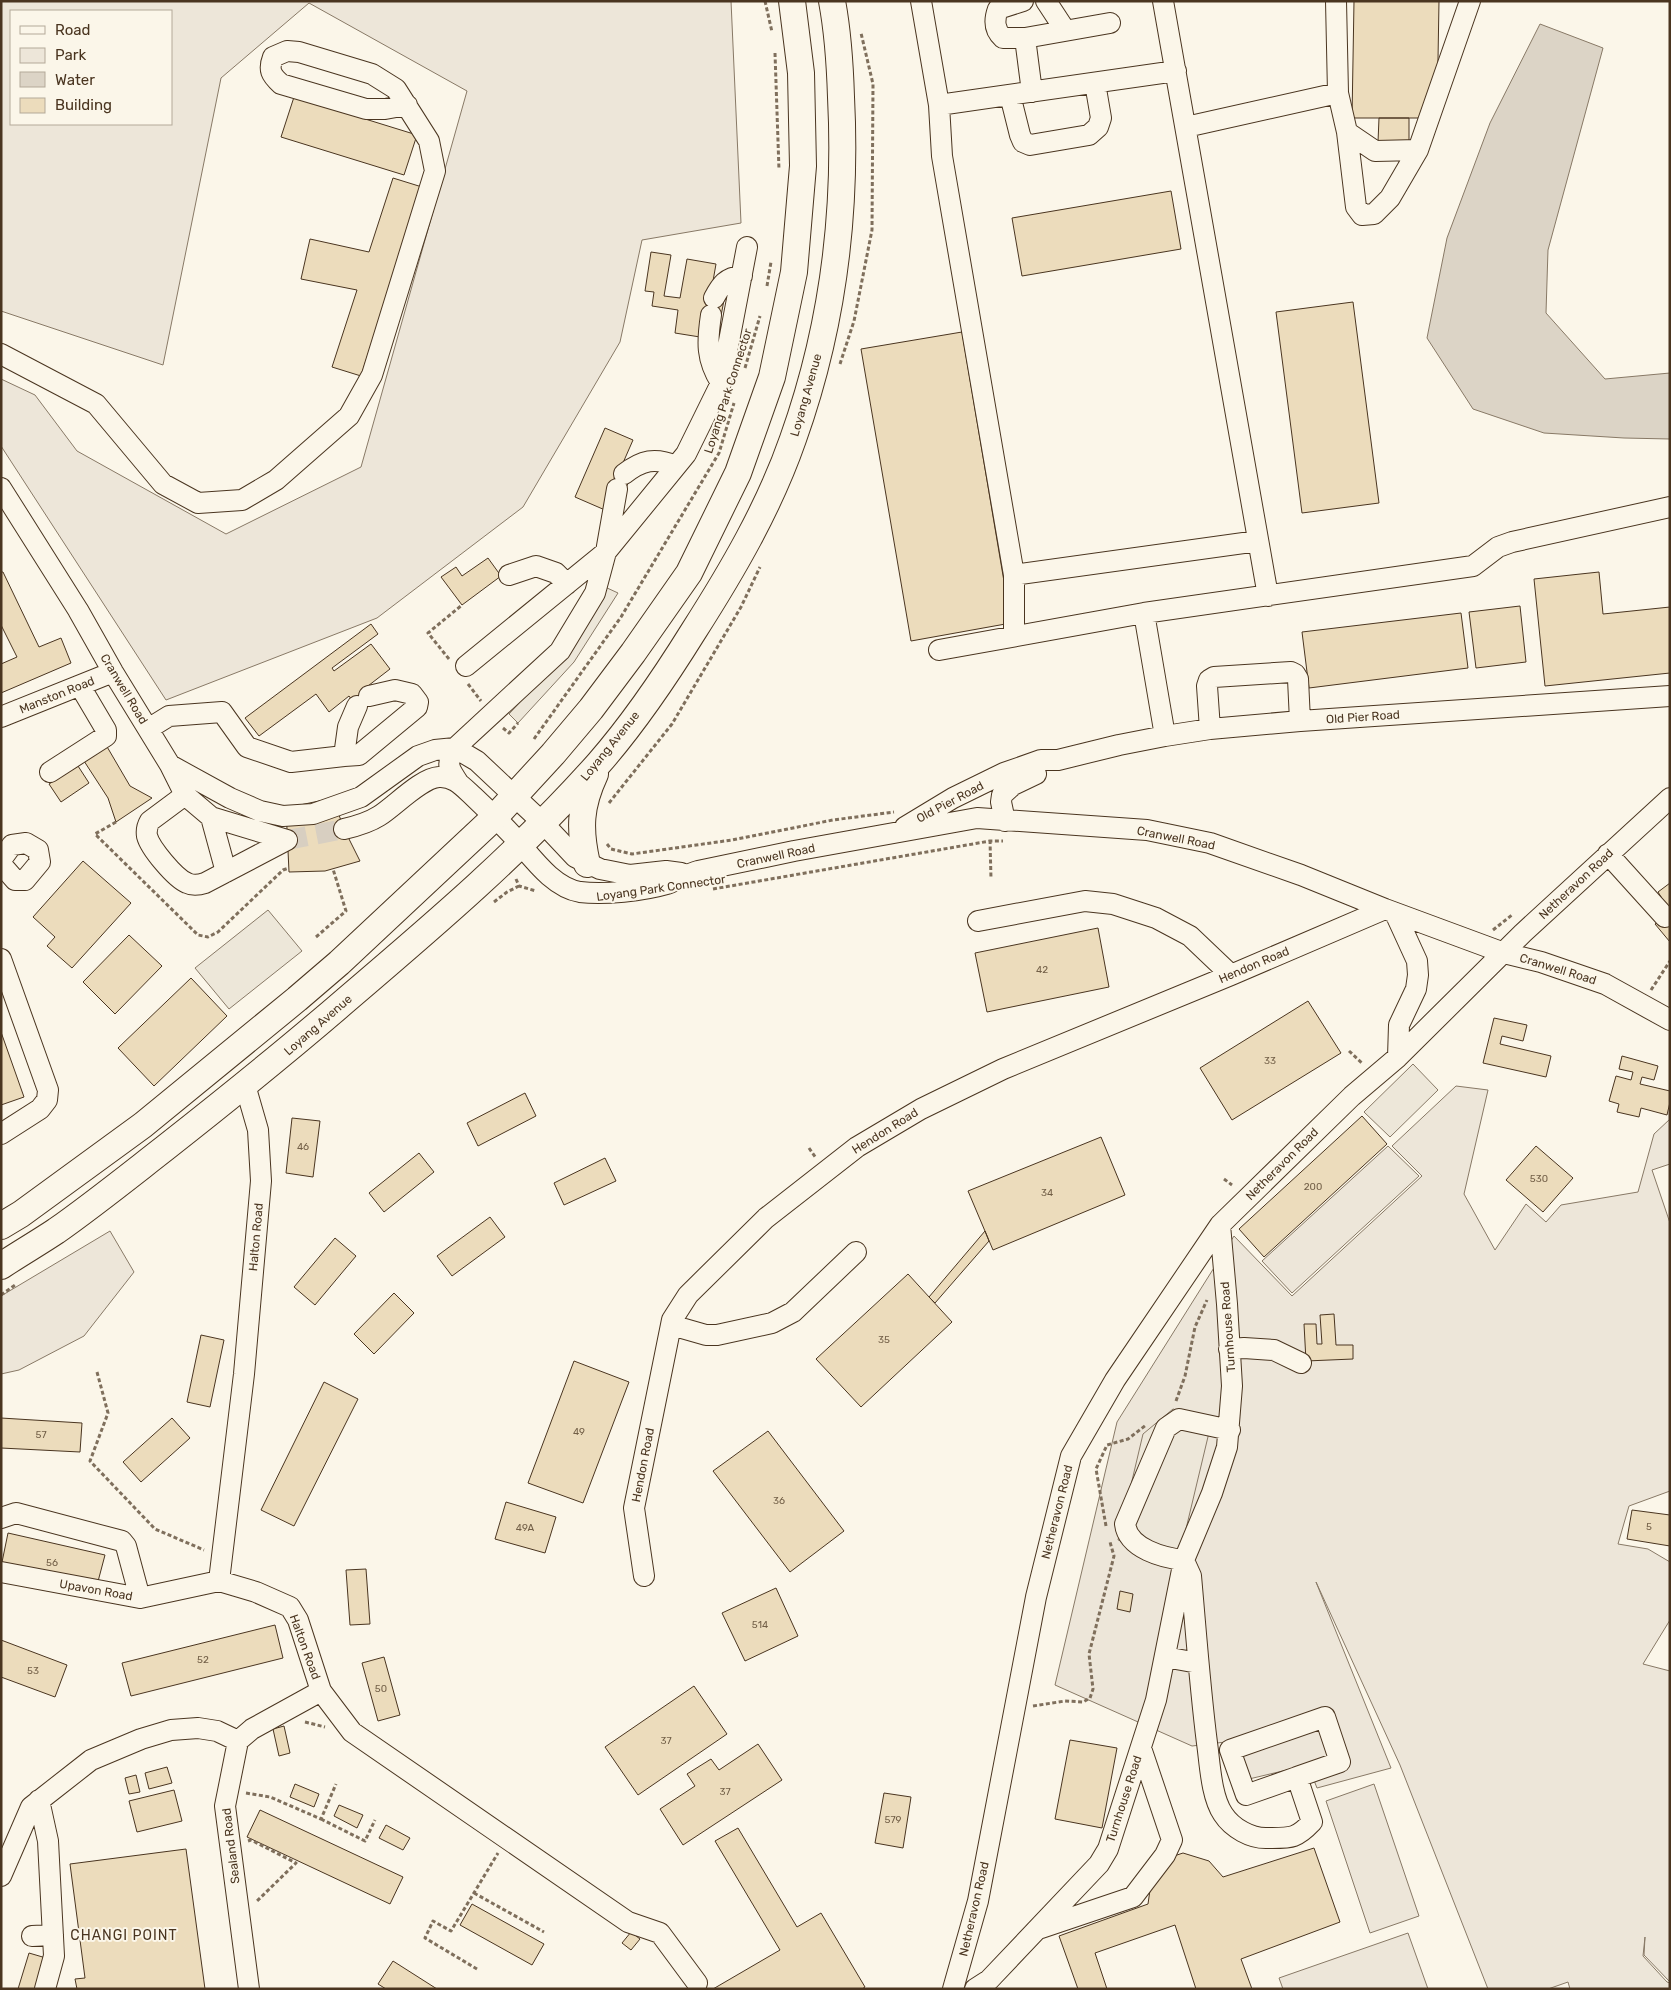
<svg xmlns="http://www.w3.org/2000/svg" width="1671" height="1990" viewBox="0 0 1671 1990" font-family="Rubik,sans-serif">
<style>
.green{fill:#ede6d9;stroke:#887966;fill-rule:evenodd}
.parking{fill:#ede7d9;stroke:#887966}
.water{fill:#dcd4c6;stroke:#887966}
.building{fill:#ecdcbc;stroke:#4a3520}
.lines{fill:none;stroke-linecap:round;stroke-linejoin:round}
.minor-tunnel{stroke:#d8cfc1;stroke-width:20;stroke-dasharray:20 10;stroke-linecap:butt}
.minor-casing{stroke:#4a3520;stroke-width:22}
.major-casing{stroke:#4a3520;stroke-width:28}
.path{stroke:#7f6f5c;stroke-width:3;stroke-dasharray:4 2.5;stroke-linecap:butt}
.minor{stroke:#fbf6e9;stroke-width:20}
.major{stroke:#fbf6e9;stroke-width:26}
.labels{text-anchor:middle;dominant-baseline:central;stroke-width:4;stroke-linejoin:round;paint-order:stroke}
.number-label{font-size:10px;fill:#725f47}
.street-label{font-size:12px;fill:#4a3520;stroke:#fbf6e9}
.neighbourhood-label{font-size:14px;letter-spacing:1px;fill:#4a3520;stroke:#fbf6e9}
</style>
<rect width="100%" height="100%" fill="#fbf6e9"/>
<path class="green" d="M1,1H731L741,223L642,240L620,342L523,507L377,618L166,700L1,446V379L35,395L77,451L226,534L361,467L467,91L309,3L221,78L163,365L1,311ZM11,11H171V124H11Z
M1456,1086L1488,1090L1464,1194L1495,1250L1526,1204L1546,1222L1561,1205L1638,1192L1654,1134L1670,1119V1164L1652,1170L1670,1223V1491L1629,1506L1618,1544L1648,1549L1670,1562V1620L1643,1664L1670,1671V1982L1644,1955L1645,1937L1643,1956L1667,1982L1670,1983V1989H1570L1568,1982L1548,1989H1488L1400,1765L1316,1582L1391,1768L1317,1788L1308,1765L1249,1779L1234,1741L1192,1746L1055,1685L1117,1422L1234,1236L1292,1296L1422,1176L1392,1146Z
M1388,1146L1419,1176L1292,1293L1262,1261Z
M110,1231L134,1272L84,1336L19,1370L1,1374V1296Z
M1374,1784L1419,1916L1370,1933L1326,1801Z
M1408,1933L1428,1989H1283L1279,1978Z"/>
<path class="parking" d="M605,587L618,593L574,662L518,723L509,714L564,655Z
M268,910L302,951L229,1009L195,968Z
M1413,1064L1438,1090L1390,1137L1364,1112Z
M1173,1409L1212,1420L1180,1554L1118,1540L1143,1434Z"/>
<path class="water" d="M1540,24L1603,48L1548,250L1546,313L1605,379L1670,373V439L1624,438L1544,433L1473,409L1427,338L1447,238L1490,123Z"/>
<path class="building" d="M1354,1H1439L1437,118H1352Z
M294,97L417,135L404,175L281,137Z
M1379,118H1409V142H1378Z
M393,178L422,187L361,376L332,367L357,290L301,279L310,239L369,252Z
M1171,191L1181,249L1022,276L1012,218Z
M651,252L671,255L664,296L680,298L687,259L716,264L710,298L724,300L721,316L704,314L700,337L675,333L678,310L652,306L654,292L645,291Z
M1353,302L1379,503L1302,513L1276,312Z
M962,332L1011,623L911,641L861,349Z
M605,428L633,440L619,472L631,477L624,492L605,510L575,497Z
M488,558L501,576L462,605L441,577L456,567L462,576Z
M1,572H3L39,647L61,638L71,663L1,693V664L17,657L1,625Z
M1599,572L1603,614L1670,607V673L1545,686L1534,579Z
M1520,606L1526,662L1476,668L1469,612Z
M1461,613L1468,668L1309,688L1302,632Z
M371,624L378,634L332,668L334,671L371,644L390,669L364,689L373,701L360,711L349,696L329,712L316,694L259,736L245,718Z
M106,745L130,786L152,798L116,822L108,798L84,761Z
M78,766L89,783L61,802L49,784Z
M333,798L344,829L360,861L325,871L289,872L286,808Z
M83,861L131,903L72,968L47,946L55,937L33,917Z
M1670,883V911L1658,892Z
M1670,914V942L1655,924Z
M1098,928L1109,987L987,1012L975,953Z
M129,935L162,966L115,1014L83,982Z
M191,978L227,1016L154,1086L118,1048Z
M1308,1001L1341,1053L1232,1120L1200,1068Z
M1494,1018L1527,1025L1523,1041L1502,1036L1500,1044L1551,1056L1546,1077L1483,1063Z
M1,1032L24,1097L1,1105Z
M1622,1056L1658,1066L1654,1080L1642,1077L1640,1084L1670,1091V1102L1667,1115L1641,1108L1639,1117L1617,1112L1619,1104L1609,1101L1616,1076L1631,1080L1633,1072L1619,1069Z
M525,1093L536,1116L478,1146L467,1123Z
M1362,1116L1387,1144L1264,1257L1239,1229Z
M292,1118L320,1121L313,1177L286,1173Z
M1101,1137L1125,1195L993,1250L968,1191Z
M1536,1146L1573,1178L1543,1212L1506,1180Z
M419,1153L434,1172L384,1212L369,1193Z
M605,1158L616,1181L564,1205L554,1183Z
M490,1217L505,1237L452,1276L437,1256Z
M985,1231L989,1241L935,1303L929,1297Z
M335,1238L356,1256L315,1305L294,1287Z
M908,1274L952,1322L861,1407L816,1359Z
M394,1293L414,1313L374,1354L354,1334Z
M1334,1314L1336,1345H1353V1359L1306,1361L1304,1324H1316L1317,1344H1322L1320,1315Z
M201,1335L224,1340L210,1407L187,1402Z
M574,1361L629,1382L583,1503L528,1483Z
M324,1382L358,1399L294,1526L261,1510Z
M1,1418L82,1423L80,1452L1,1448Z
M172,1418L190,1438L141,1482L123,1462Z
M768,1431L844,1531L790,1572L713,1471Z
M506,1502L556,1517L545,1553L495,1539Z
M1632,1510L1670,1515V1546L1627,1539Z
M8,1533L105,1555L96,1589L1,1567Z
M366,1569L370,1624L350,1625L346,1570Z
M776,1588L798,1636L745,1661L722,1613Z
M1120,1591L1133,1594L1130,1612L1117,1609Z
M275,1625L283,1658L131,1696L122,1663Z
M1,1640L67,1665L55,1697L1,1677Z
M384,1657L400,1715L378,1721L362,1663Z
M694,1686L727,1734L638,1795L605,1747Z
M284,1726L290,1753L279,1756L273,1729Z
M1070,1740L1117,1748L1102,1828L1055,1819Z
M758,1744L782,1780L683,1845L660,1809L695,1786L687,1774L711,1759L719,1770Z
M167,1767L172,1783L149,1789L145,1773Z
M136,1775L140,1792L129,1794L125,1778Z
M295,1784L319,1794L314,1807L290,1797Z
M174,1790L182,1821L137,1832L129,1801Z
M884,1793L911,1797L903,1848L875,1843Z
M339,1805L363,1815L357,1828L334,1816Z
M260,1810L403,1877L390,1904L247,1837Z
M386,1825L410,1838L403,1850L379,1838Z
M738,1828L797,1927L821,1913L865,1987L862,1989H713L780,1950L715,1841Z
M1314,1848L1340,1922L1241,1959L1252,1989H1196L1175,1925L1095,1953L1107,1989H1078L1059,1936L1148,1904L1151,1883L1171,1857L1183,1853L1209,1861L1223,1877Z
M186,1849L205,1989H77L75,1979L85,1978L70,1864Z
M472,1904L544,1944L532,1965L460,1925Z
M631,1932L640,1939L631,1950L622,1943Z
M29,1953L46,1958L38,1989H18Z
M393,1961L437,1989H386L378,1984Z"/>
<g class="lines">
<path class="minor-tunnel" d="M287,840L344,829"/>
<g class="minor-casing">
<path id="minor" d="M921,1L939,105L942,156L1014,575V636
M1023,1L998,9C994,20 994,30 1003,38H1025L1110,23
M1046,1L1065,30
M1163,1L1268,596
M1336,1L1338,93L1347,132L1356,207L1362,215L1374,214L1390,198L1418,150L1470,1
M1025,38L1032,92
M1010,95L1020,135L1023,142L1030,145L1089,135L1098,127L1101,118L1095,83
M939,105L1176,71
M1186,127L1338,93
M1347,132L1375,151L1418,150
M714,298C721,285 726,277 742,276
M711,315C707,342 706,359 721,383
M1,354L96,404L163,484L198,503L242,500L276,480L349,416L372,375L435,171L429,141L396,89L372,74L299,52L287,51L273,57C268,70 271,75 281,84L366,109H385L407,105
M624,474C642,460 655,457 676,466
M1,488L78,610L113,672L170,765L185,795L211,817L287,840
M509,575L536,566L556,573L567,584
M1014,575L1258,541
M1144,613L1165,736
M939,650L1144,613L1473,566L1498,547L1512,542L1670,507
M466,666L606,552L617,489
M357,706L348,727L344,756L359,755L417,707L418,702L412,694L395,690L369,696
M1,717L113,672
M148,729L169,716L222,712L247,747L291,762L344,756
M1210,729L1207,686L1209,680L1214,677L1291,672L1295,674L1298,679L1300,721
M170,765L230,798L260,811L283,816L313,814L361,797L418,756L435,750L455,748L477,761L543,823L575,857L600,869L630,875L666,871L681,873
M50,772L106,736V730L80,686
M458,782C448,767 446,764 455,748L560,651L595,593L606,552L686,454L721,383L747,247
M185,795L150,821C147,826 146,830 147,836C150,848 175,878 187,883C193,886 199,885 205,883L287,840
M211,817L226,872
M1005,821L1001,802L1002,795L1013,785L1036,774
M905,827L953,798L1004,773L1041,760H1058L1119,745L1165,736L1210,729L1300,721L1670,696
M344,829C357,826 368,823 379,816C395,806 421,778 439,777C454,776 463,787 474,797C488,810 501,823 514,837C532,857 552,887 580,892C604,895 643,891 667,884C678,880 687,874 698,871L794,851L977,818L1147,830L1210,843L1301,875L1385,909L1504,953L1541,962L1605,984L1670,1020
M1608,854L1665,917
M1,860L12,845L26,843L38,850L40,862L25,880H15L1,864
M1395,913L1417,961L1418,975L1416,989L1399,1025L1398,1057
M978,921L1085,901L1113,904L1156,918L1190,936L1231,975
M1,959L48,1090L47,1100L40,1109L1,1134
M671,1325L706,1335H717L772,1323L793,1312L856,1252
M1229,1349L1244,1348L1274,1350L1301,1363
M1,1518L16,1513L122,1541L126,1546L140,1598
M1184,1560C1164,1558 1128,1549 1125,1524L1166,1428L1179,1419L1230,1430
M1186,1565L1191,1576C1196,1632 1200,1688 1207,1743C1210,1764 1211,1796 1223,1814C1232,1828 1251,1839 1268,1838C1291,1838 1296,1839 1312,1822L1297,1777L1246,1795L1230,1750L1325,1717L1340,1762L1297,1777
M1,1572L140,1598L219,1581L256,1592L290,1607L298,1620L321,1691L352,1732L628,1922L660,1933L697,1983
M644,1576L634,1508L672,1320L688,1295L766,1218L857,1147L921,1109L1003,1069L1231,975L1385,909
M219,1581L244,1374L261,1181L258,1130L245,1085
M1165,1657L1198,1663
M39,1800L48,1841L54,1956L45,1989
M1,1876L31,1807L91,1760L141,1739L171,1730L198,1728L217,1731L238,1741
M1041,1928L1133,1897L1165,1855L1172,1840L1141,1748
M32,1936L53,1935
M249,1989L225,1806L238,1741L252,1729L321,1691
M953,1989L978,1901L1036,1597L1071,1456L1115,1380L1220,1225L1352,1096L1398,1057L1523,933L1670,798
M975,1989L989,1980L1099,1864L1108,1849L1156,1700L1184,1560L1212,1493L1227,1447L1232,1386L1227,1304L1220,1225"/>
</g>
<g class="major-casing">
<path id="major" d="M587,864C579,829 580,806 595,774
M1,1226L21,1214L143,1125L297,999L339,963L495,817L553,754L591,709L633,653L689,573L738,473L772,377L794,272L803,166L801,73L792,1
M1,1266C19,1254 38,1243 56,1231C93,1205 129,1176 165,1148C226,1100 287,1051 346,1000C434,925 522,850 599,763C634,723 665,677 693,632C732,571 769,508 793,439C832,330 847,213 841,97C840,65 838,33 832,1"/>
</g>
<path class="path" d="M765,1L772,32
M775,53L779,170
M767,286L771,262
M840,364L854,321L872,230L873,84L861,33
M745,368L760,316
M449,659L428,633L462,605
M468,684L481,701
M503,728L509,733L518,723
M534,739L621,617L719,453L734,403
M609,803L672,724L741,607L760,567
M116,822L95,834L198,935L208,937L218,932L283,870L289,868
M990,840L991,879
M607,844L611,849L632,854L732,840L833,820L894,812
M516,879L519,886L536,891
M713,889L990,841H1003
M494,902L507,892L519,886
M1493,930L1512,915
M316,937L346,911L333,869
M1651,990L1670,961
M1349,1051L1363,1064
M809,1148L816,1158
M1224,1179L1232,1185
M1,1295L15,1285
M97,1372L108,1413L90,1461L155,1529L204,1550
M1176,1401L1185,1376L1195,1327L1207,1300
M1106,1526L1096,1469L1107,1445L1128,1439L1146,1425
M1033,1706L1065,1701L1083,1702L1090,1698L1093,1689L1089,1654L1114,1556L1110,1542
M305,1722L325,1727
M246,1793L270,1797L321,1819L336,1784
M321,1819L365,1841L375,1820
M248,1841L251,1840L296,1863L256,1902
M474,1893L544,1932
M477,1969L425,1938L433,1921L451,1931L498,1853"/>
<use href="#minor" class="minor"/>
<use href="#major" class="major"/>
</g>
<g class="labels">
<g class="number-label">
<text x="1042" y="970">42</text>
<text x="1270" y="1061">33</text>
<text x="303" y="1147">46</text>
<text x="1539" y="1179">530</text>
<text x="1313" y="1187">200</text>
<text x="1047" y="1193">34</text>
<text x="884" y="1340">35</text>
<text x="579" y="1432">49</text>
<text x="41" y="1435">57</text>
<text x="779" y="1501">36</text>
<text x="1649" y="1527">5</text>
<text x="525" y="1528">49A</text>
<text x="52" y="1563">56</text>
<text x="760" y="1625">514</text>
<text x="203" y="1660">52</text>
<text x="33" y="1671">53</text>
<text x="381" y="1689">50</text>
<text x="666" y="1741">37</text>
<text x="725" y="1792">37</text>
<text x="893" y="1820">579</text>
</g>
<g class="street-label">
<text transform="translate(728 391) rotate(-72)">Loyang Park Connector</text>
<text transform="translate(806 395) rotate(-74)">Loyang Avenue</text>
<text transform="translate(124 689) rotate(59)">Cranwell Road</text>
<text transform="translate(57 695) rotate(-22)">Manston Road</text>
<text transform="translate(1363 717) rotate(-4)">Old Pier Road</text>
<text transform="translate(610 746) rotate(-51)">Loyang Avenue</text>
<text transform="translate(950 802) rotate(-28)">Old Pier Road</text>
<text transform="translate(1176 838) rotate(11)">Cranwell Road</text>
<text transform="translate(776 856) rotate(-12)">Cranwell Road</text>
<text transform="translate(1576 884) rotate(-43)">Netheravon Road</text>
<text transform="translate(661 888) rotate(-8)">Loyang Park Connector</text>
<text transform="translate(1254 965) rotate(-23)">Hendon Road</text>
<text transform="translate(1558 969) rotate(17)">Cranwell Road</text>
<text transform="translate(318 1025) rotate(-41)">Loyang Avenue</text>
<text transform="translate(885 1131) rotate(-32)">Hendon Road</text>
<text transform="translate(1282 1164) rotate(-45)">Netheravon Road</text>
<text transform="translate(256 1237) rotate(-85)">Halton Road</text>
<text transform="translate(1228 1327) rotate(-94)">Turnhouse Road</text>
<text transform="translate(643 1465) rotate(-79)">Hendon Road</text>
<text transform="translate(1057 1512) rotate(-76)">Netheravon Road</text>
<text transform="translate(96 1590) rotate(10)">Upavon Road</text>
<text transform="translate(305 1647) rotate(70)">Halton Road</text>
<text transform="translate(1124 1799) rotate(-72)">Turnhouse Road</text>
<text transform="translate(231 1846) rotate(-97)">Sealand Road</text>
<text transform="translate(974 1909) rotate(-77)">Netheravon Road</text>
</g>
<g class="neighbourhood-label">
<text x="124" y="1935">CHANGI POINT</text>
</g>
</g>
<rect width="1671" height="1990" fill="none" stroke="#4a3520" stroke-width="5"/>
<rect x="10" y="10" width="162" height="115" fill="#fbf6e9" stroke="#b4a999"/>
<rect x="20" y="26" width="25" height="8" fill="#fbf6e9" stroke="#b4a999"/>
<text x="55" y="35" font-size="15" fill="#4a3520">Road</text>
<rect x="20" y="48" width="25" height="15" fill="#ede6d9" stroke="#b4a999"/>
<text x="55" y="60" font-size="15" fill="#4a3520">Park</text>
<rect x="20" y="72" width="25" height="15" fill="#dcd4c6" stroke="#b4a999"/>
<text x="55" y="85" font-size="15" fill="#4a3520">Water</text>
<rect x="20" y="98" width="25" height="15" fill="#ecdcbc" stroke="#b4a999"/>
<text x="55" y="110" font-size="15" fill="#4a3520">Building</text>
</svg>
